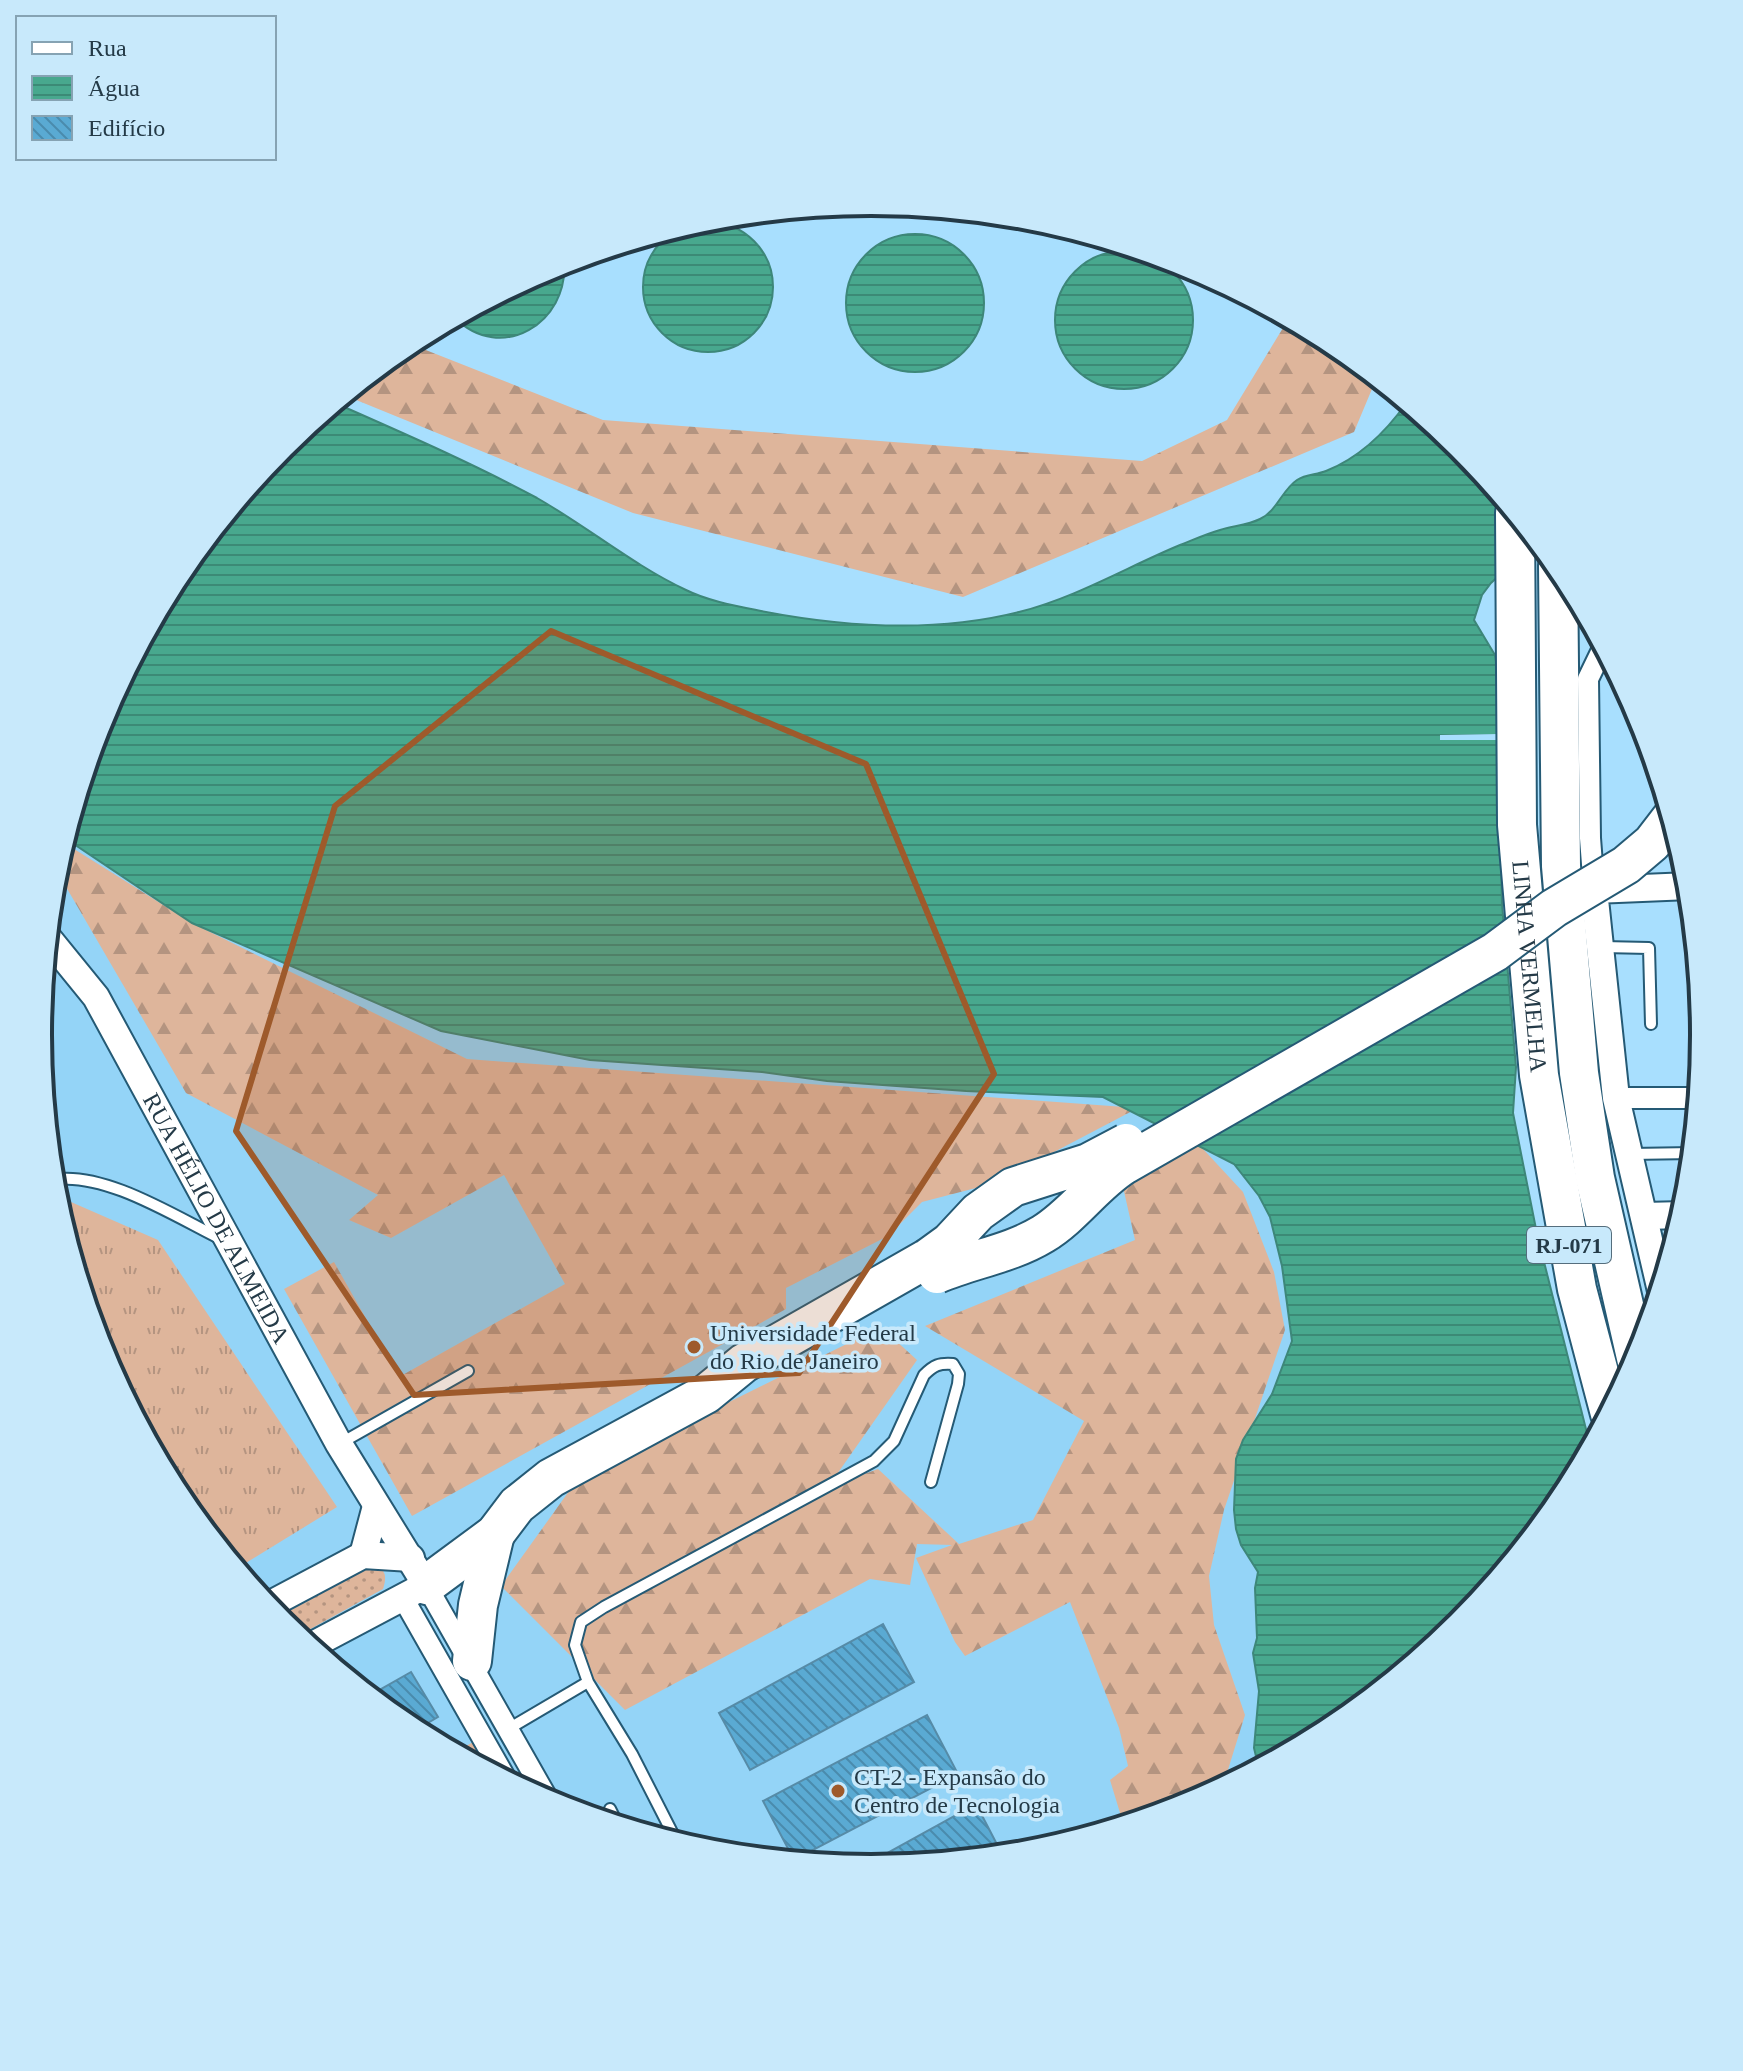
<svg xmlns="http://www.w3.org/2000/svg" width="1743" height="2071" viewBox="0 0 1743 2071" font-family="Georgia,serif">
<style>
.built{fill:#94d4f7}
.grass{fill:url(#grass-tufts)}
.forest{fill:url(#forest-firs)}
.garden{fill:url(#garden-dots)}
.pitch{fill:#deb59b}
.water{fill:url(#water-rules);stroke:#3d8779;stroke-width:2}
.pier{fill:#a8dffe}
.building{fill:url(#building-back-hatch);stroke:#568ba7;stroke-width:2}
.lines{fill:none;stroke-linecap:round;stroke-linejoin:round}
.service-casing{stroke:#255a75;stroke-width:14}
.minor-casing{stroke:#255a75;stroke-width:24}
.tertiary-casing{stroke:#255a75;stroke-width:30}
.motorway-casing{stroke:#255a75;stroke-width:42}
.service{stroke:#fff;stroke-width:10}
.minor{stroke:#fff;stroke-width:20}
.tertiary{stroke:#fff;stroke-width:26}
.motorway{stroke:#fff;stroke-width:38}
.motorway-bridge-casing{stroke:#255a75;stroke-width:42;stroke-linecap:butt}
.motorway-bridge{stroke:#fff;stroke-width:38}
.marked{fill:#9e5a2b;fill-opacity:0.2;stroke:#9e5a2b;stroke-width:6;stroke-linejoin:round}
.poi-dot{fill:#9e5a2b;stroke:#c8e9fb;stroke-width:3}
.labels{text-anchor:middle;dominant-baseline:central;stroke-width:7;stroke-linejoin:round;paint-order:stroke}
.shield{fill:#c8e9fb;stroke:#556e7d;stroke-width:2}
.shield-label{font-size:22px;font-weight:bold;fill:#243a47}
.street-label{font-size:24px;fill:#243a47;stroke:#c8e9fb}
.poi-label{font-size:24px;fill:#243a47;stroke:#c8e9fb;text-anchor:start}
.rim{fill:none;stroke:#243a47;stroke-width:4}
</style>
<defs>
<pattern id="grass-tufts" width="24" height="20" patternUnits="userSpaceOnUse" patternTransform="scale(2)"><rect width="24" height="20" fill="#deb59b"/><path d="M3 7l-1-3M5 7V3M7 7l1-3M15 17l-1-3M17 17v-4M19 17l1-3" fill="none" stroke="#b49480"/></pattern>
<pattern id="forest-firs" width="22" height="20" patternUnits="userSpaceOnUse" patternTransform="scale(2)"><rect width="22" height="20" fill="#deb59b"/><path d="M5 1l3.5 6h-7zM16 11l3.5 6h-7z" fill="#b49480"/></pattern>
<pattern id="garden-dots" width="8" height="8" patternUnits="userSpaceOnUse" patternTransform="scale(2)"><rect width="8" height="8" fill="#deb59b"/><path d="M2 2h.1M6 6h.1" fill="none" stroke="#b49480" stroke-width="1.8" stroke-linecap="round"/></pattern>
<pattern id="water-rules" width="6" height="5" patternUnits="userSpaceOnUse" patternTransform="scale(2)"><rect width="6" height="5" fill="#48a88e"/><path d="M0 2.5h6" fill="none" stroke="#3c8a76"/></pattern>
<pattern id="building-back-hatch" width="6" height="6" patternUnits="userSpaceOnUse" patternTransform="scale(2)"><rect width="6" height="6" fill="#5aaad3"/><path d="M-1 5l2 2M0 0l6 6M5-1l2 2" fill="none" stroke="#4a8bad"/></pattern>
</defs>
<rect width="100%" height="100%" fill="#a8dffe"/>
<path class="built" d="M65,838L192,923L590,1060L762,1072L827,1081L966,1091L1103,1097L1234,1164L1259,1196L1270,1217L1282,1266L1292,1341L1272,1394L1243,1440L1234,1480L1236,1529L1241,1545L1258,1572L1255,1588L1257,1638L1253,1653L1259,1691L1254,1748L1259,1769L1190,1806L1034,1853L871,1869L708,1853L552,1805L408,1728L282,1625L178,1498L101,1354L54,1198L38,1035L54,872Z"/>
<path class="grass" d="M71,1202L158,1240L337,1507L236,1569L178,1498L101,1354L56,1204Z"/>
<path class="forest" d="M1289,318L1335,343L1377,377L1354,432L963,597L633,513L344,395L408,343L603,420L1142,461L1227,420Z
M63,842L192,923L467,1059L1138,1108L995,1183L922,1202L888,1236L786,1288V1309L412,1516L284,1289L334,1262L399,1377L565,1284L504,1175L391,1238L349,1220L378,1195L186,1093L55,868Z
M1191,1136L1243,1192L1274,1272L1285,1330L1224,1510L1209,1576L1214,1625L1245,1715L1222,1789L1190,1806L1124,1826L1110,1780L1128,1766L1119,1728L1070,1602L965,1656L955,1642L916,1558L952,1545L917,1544L910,1585L870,1579L625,1710L501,1586L572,1487L717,1408L881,1327L917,1360L828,1487L878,1469L959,1544L1033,1520L1084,1421L925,1326L1135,1240L1123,1187Z"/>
<path class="garden" d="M374,1565C386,1570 387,1576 383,1589L296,1637L276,1618Z"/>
<path class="pitch" d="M475,1741L492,1773L454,1753Z"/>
<path class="water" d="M643 287a65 65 0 1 1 130 0a65 65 0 1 1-130 0Z
M846 303a69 69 0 1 1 138 0a69 69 0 1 1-138 0Z
M1055 320a69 69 0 1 1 138 0a69 69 0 1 1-138 0Z
M564,262C569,323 501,364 455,318L553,265Z
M1407,402L1461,446L1538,540L1491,583L1482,595L1474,620L1495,655L1497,668L1502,904L1516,1067L1513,1113L1537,1234L1591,1449L1564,1499L1461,1625L1334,1729L1259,1769L1254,1748L1259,1691L1253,1653L1257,1638L1255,1588L1258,1572L1241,1545L1236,1529L1234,1510L1236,1459L1243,1440L1272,1394L1292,1341L1282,1266L1270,1217L1259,1196L1234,1164L1103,1097L966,1091L827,1081L762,1072L590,1060L441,1031L192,923L65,838L102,716L179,572L282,446L335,403C403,433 472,463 537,498C588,527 633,565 686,590C708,601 736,606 761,611C844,627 936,633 1019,612C1075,598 1127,567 1180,545C1193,540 1206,534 1220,530C1233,526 1248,525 1260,519C1277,511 1282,490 1297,480C1306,474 1316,475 1326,471C1361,457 1386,432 1407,402Z"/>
<path class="pier" d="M1498,734L1499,740H1440V735Z"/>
<path class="building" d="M883,1624L914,1682L750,1770L719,1713Z
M411,1672L438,1717L414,1731L386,1710L376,1692Z
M927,1715L958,1774L794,1860L763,1801Z
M976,1804L1003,1856L871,1869L860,1868Z"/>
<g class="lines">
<g class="service-casing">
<path id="service" d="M1603,947L1649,948L1651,1024
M1631,1154L1693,1153
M52,1180C103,1170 176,1217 221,1239
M341,1443L468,1371
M510,1728L588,1682
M610,1809L618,1825
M678,1844L632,1754L588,1682L575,1645L581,1622L604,1607L874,1461L894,1441L924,1375C934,1365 939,1363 953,1364L959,1374L958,1384L931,1482"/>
</g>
<g class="minor-casing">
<path id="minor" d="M1594,890L1590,838L1588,679L1604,646
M1616,1098H1699
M426,1585L551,1805
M403,1598L507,1781"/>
</g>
<g class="tertiary-casing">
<g id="tertiary">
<path id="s1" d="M48,938L96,997L339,1444L426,1585L309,1647"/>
<path d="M1644,1216L1684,1215"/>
<path d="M1661,1291L1616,1098L1594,890L1690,886"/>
<path d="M363,1555L376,1506"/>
<path d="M267,1606L363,1555L411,1558"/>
</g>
</g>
<g class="motorway-casing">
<g id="motorway">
<path id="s2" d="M1515,513L1517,825L1539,1075L1577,1289L1610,1414"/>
<path d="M1558,565L1561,866L1579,1073L1595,1178L1637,1362"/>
<path d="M426,1585L495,1534L517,1505L551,1478L706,1394L744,1363L928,1258"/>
<path d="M472,1661L478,1605L495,1534"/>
</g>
</g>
<use href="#service" class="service"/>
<use href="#minor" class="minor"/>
<use href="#tertiary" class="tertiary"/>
<use href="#motorway" class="motorway"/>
<g class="motorway-bridge-casing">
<path id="motorway-bridge" d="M928,1258L950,1242L978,1212L1013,1187L1088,1163L1126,1143
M937,1274C972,1259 1010,1254 1043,1234C1073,1216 1094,1184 1124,1165L1495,952L1554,908L1626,865L1652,843L1672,817"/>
</g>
<use href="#motorway-bridge" class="motorway-bridge"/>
</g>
<path class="marked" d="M551,631L866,764L994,1074L799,1373L414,1395L236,1131L335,806Z"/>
<g class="poi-dot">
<circle cx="694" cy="1347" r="8"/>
<circle cx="838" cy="1791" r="8"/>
</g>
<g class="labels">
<rect class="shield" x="1527" y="1227" width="84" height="36" rx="6"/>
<g class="shield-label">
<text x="1569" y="1245">RJ-071</text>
</g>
<g class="street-label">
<text stroke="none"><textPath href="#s2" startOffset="454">LINHA VERMELHA</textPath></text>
<text stroke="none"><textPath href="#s1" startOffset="328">RUA HÉLIO DE ALMEIDA</textPath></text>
</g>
<g class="poi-label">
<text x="710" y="1333">Universidade Federal<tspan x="710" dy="28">do Rio de Janeiro</tspan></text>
<text x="854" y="1777">CT-2 - Expansão do<tspan x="854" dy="28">Centro de Tecnologia</tspan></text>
</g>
</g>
<path d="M0 0H1743V2071H0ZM52 1035a819 819 0 1 1 1638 0a819 819 0 1 1-1638 0Z" fill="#c8e9fb" fill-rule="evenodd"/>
<path class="rim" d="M52 1035a819 819 0 1 1 1638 0a819 819 0 1 1-1638 0Z"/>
<rect x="16" y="16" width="260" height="144" fill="#c8e9fb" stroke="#86a3b3" stroke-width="2"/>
<rect x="32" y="42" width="40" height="12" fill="#ffffff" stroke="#86a3b3" stroke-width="2"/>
<text x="88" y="56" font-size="24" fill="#243a47">Rua</text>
<rect x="32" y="76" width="40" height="24" fill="url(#water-rules)" stroke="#86a3b3" stroke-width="2"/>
<text x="88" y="96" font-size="24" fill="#243a47">Água</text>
<rect x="32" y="116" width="40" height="24" fill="url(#building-back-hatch)" stroke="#86a3b3" stroke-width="2"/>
<text x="88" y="136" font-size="24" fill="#243a47">Edifício</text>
</svg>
